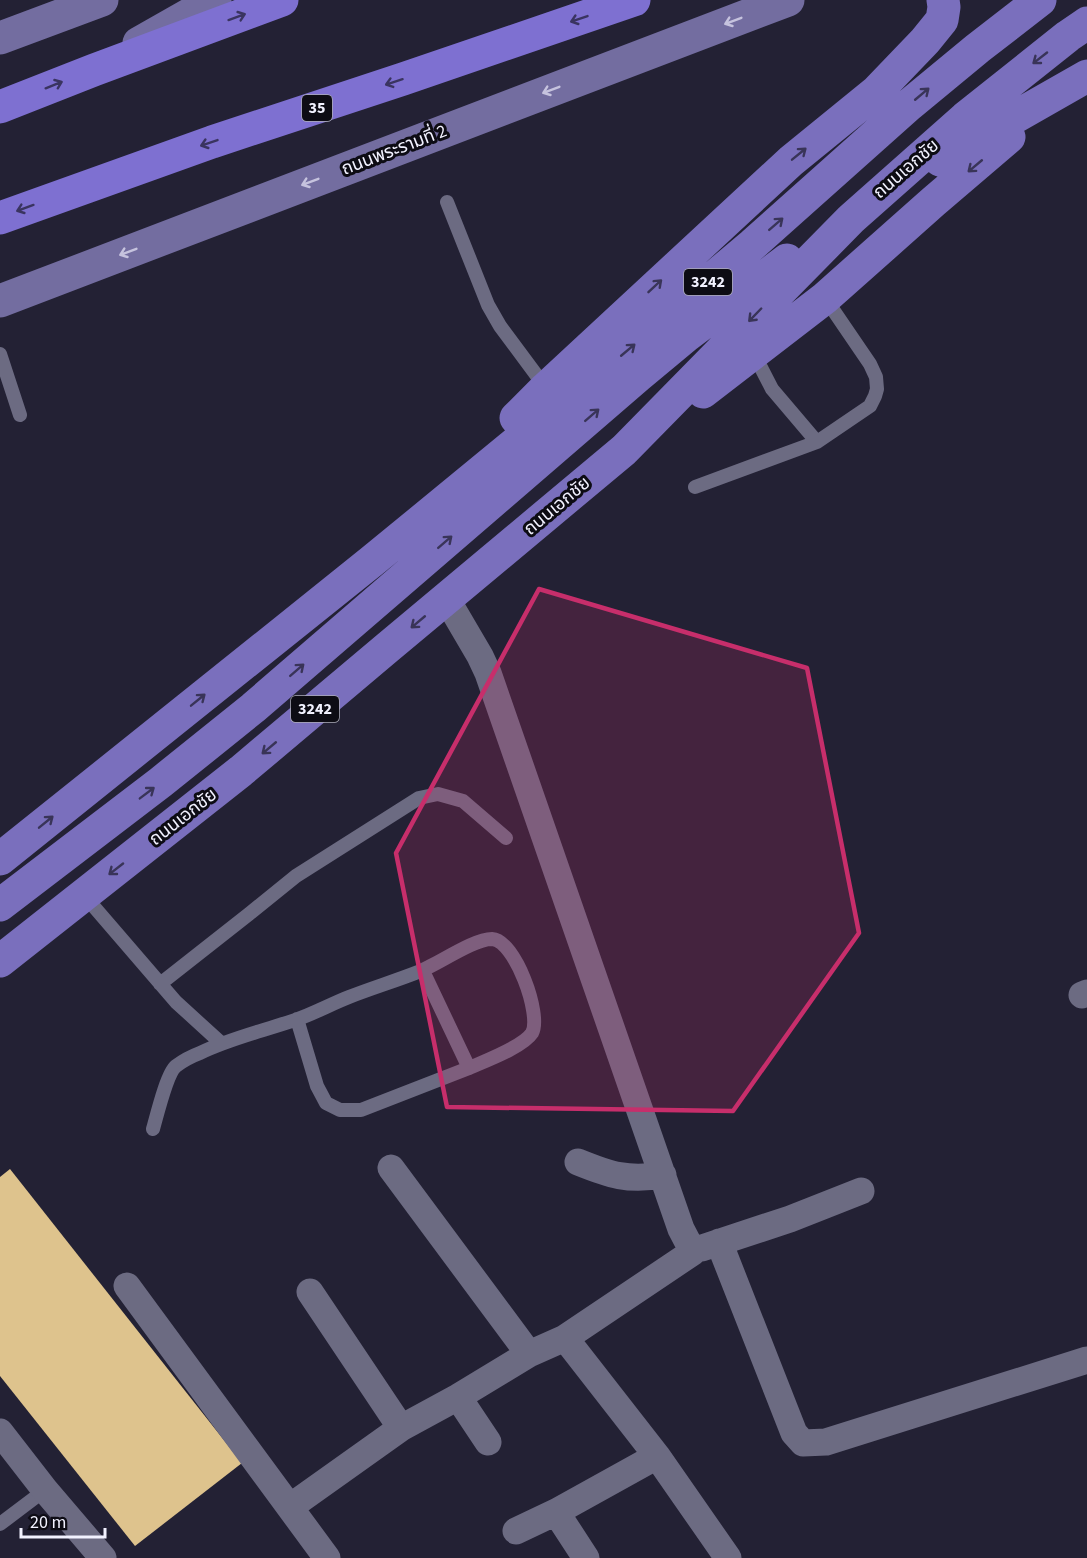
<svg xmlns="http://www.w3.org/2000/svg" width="1087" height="1558" viewBox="0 0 1087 1558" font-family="'Source Sans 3','Noto Sans Thai',sans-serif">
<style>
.building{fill:#dec38d}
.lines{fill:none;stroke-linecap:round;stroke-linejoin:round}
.service{stroke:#6c6b82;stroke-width:14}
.minor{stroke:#6c6b82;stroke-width:27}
.secondary{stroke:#736da0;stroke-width:33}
.primary{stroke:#7a6fbd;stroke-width:33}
.trunk{stroke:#7e70d1;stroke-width:33}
.oneway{stroke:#3a3460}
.oneway2{stroke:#c6c3de}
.oneway3{stroke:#393458}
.marked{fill:#c72e6b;fill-opacity:0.2;stroke:#c72e6b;stroke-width:4.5;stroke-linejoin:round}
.labels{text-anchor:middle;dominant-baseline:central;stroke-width:6;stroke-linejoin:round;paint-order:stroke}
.shield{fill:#0d0c14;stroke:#adadb8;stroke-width:1.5}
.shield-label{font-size:16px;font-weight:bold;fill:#f2f2ff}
.street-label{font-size:18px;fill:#f2f2ff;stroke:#0d0c14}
</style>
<rect width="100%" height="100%" fill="#232134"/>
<path class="building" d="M10,1169L242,1463L135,1546L0,1376V1177Z"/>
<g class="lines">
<path class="service" d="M447,202L488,305L500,326L546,388
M0,354L20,415
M754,354L772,389L817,442
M695,487L817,442L870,406L875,396L877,389L876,377L870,364L825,298
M83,894L176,1002L221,1043
M160,984L249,914L296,876L419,798L438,794L463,801L506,838
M297,1019L317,1086L326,1103L340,1110H361L469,1068L423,971
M153,1129C157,1115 167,1073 176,1066C184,1060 192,1056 200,1053C231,1038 263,1031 295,1020C313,1014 331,1004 349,997C372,988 395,981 418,972C437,965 473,939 492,939C515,940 542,1015 532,1033C523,1047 485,1061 469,1068
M0,1524L45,1490"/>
<path class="minor" d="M1082,995L1087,993
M578,1162C610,1175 628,1181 663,1175
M391,1168L529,1354
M719,1242L794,1433L803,1443L826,1442L1087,1360
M702,1248L790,1219L861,1191
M127,1286L327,1558
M310,1292L401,1428
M565,1338L657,1456L728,1558
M458,1397L488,1442
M0,1432L45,1490L103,1558
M290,1507L401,1428L458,1397L529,1354L565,1338L693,1252L681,1229L488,673L480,656L446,598
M556,1512L586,1558
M516,1531L556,1512L657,1456"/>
<path class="secondary" d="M0,38L102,0
M139,43L215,0
M0,301L788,0"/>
<path class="primary" d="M940,160L1087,76
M703,392L825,298L933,202L1009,137
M516,418L546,388L791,161L877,91L925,41L942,20L944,7L943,0
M0,859L372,561L590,382L752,245L909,105L978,48L1040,0
M0,905L161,782L253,708L638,376L686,336L787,260
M0,961L241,771L387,648L624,450L851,219L965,118L1068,36L1087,23"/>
<path class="trunk" d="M0,107L94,70L282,0
M0,218L212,142L403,79L634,0"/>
</g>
<defs><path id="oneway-shaft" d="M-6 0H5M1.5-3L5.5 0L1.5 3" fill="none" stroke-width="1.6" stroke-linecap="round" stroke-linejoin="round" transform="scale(1.5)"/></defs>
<g class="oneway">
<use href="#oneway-shaft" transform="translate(237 17) rotate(-20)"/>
<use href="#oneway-shaft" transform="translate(579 19) rotate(161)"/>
<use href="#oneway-shaft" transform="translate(394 82) rotate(162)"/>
<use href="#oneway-shaft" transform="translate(54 85) rotate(-22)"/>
<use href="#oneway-shaft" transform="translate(209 143) rotate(161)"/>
<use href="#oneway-shaft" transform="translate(25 208) rotate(160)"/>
</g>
<g class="oneway2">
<use href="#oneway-shaft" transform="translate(733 21) rotate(159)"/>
<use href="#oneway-shaft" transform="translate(551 90) rotate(159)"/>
<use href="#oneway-shaft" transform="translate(310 182) rotate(159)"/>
<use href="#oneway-shaft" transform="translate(128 252) rotate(159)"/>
</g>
<g class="oneway3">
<use href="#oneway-shaft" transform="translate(1040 58) rotate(142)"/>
<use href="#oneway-shaft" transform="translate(922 94) rotate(-40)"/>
<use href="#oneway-shaft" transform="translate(799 154) rotate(-39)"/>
<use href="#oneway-shaft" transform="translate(975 166) rotate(140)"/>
<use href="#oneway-shaft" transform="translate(776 224) rotate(-41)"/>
<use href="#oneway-shaft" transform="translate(655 286) rotate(-43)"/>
<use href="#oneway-shaft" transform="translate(755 315) rotate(134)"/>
<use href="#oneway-shaft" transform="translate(628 350) rotate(-40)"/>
<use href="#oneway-shaft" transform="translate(592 415) rotate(-41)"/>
<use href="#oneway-shaft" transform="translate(445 542) rotate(-41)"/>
<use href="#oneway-shaft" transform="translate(418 622) rotate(140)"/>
<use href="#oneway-shaft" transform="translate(297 670) rotate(-41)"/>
<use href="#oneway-shaft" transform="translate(198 700) rotate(-39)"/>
<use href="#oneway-shaft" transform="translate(269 748) rotate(140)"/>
<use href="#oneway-shaft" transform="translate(147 793) rotate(-37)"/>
<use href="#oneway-shaft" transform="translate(46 822) rotate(-39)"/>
<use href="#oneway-shaft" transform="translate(116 869) rotate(142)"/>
</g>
<path class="marked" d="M539,589L807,668L859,933L733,1111L447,1107L396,853Z"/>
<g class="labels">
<g class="shield">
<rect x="302" y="95" width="30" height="26" rx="4.5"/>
<rect x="684" y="269" width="48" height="26" rx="4.5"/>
<rect x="291" y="696" width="48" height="26" rx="4.5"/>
</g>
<g class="shield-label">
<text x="317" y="108">35</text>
<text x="708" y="282">3242</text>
<text x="315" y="709">3242</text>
</g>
<g class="street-label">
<text transform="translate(394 150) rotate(-21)">ถนนพระรามที่ 2</text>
<text transform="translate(906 169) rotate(-41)">ถนนเอกชัย</text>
<text transform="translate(557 506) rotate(-40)">ถนนเอกชัย</text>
<text transform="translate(183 817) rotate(-38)">ถนนเอกชัย</text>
</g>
</g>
<path d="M21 1528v9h84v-9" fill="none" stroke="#f2f2ff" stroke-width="3"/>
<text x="30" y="1528" font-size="18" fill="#f2f2ff" stroke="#0d0c14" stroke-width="4.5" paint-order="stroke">20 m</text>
</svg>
